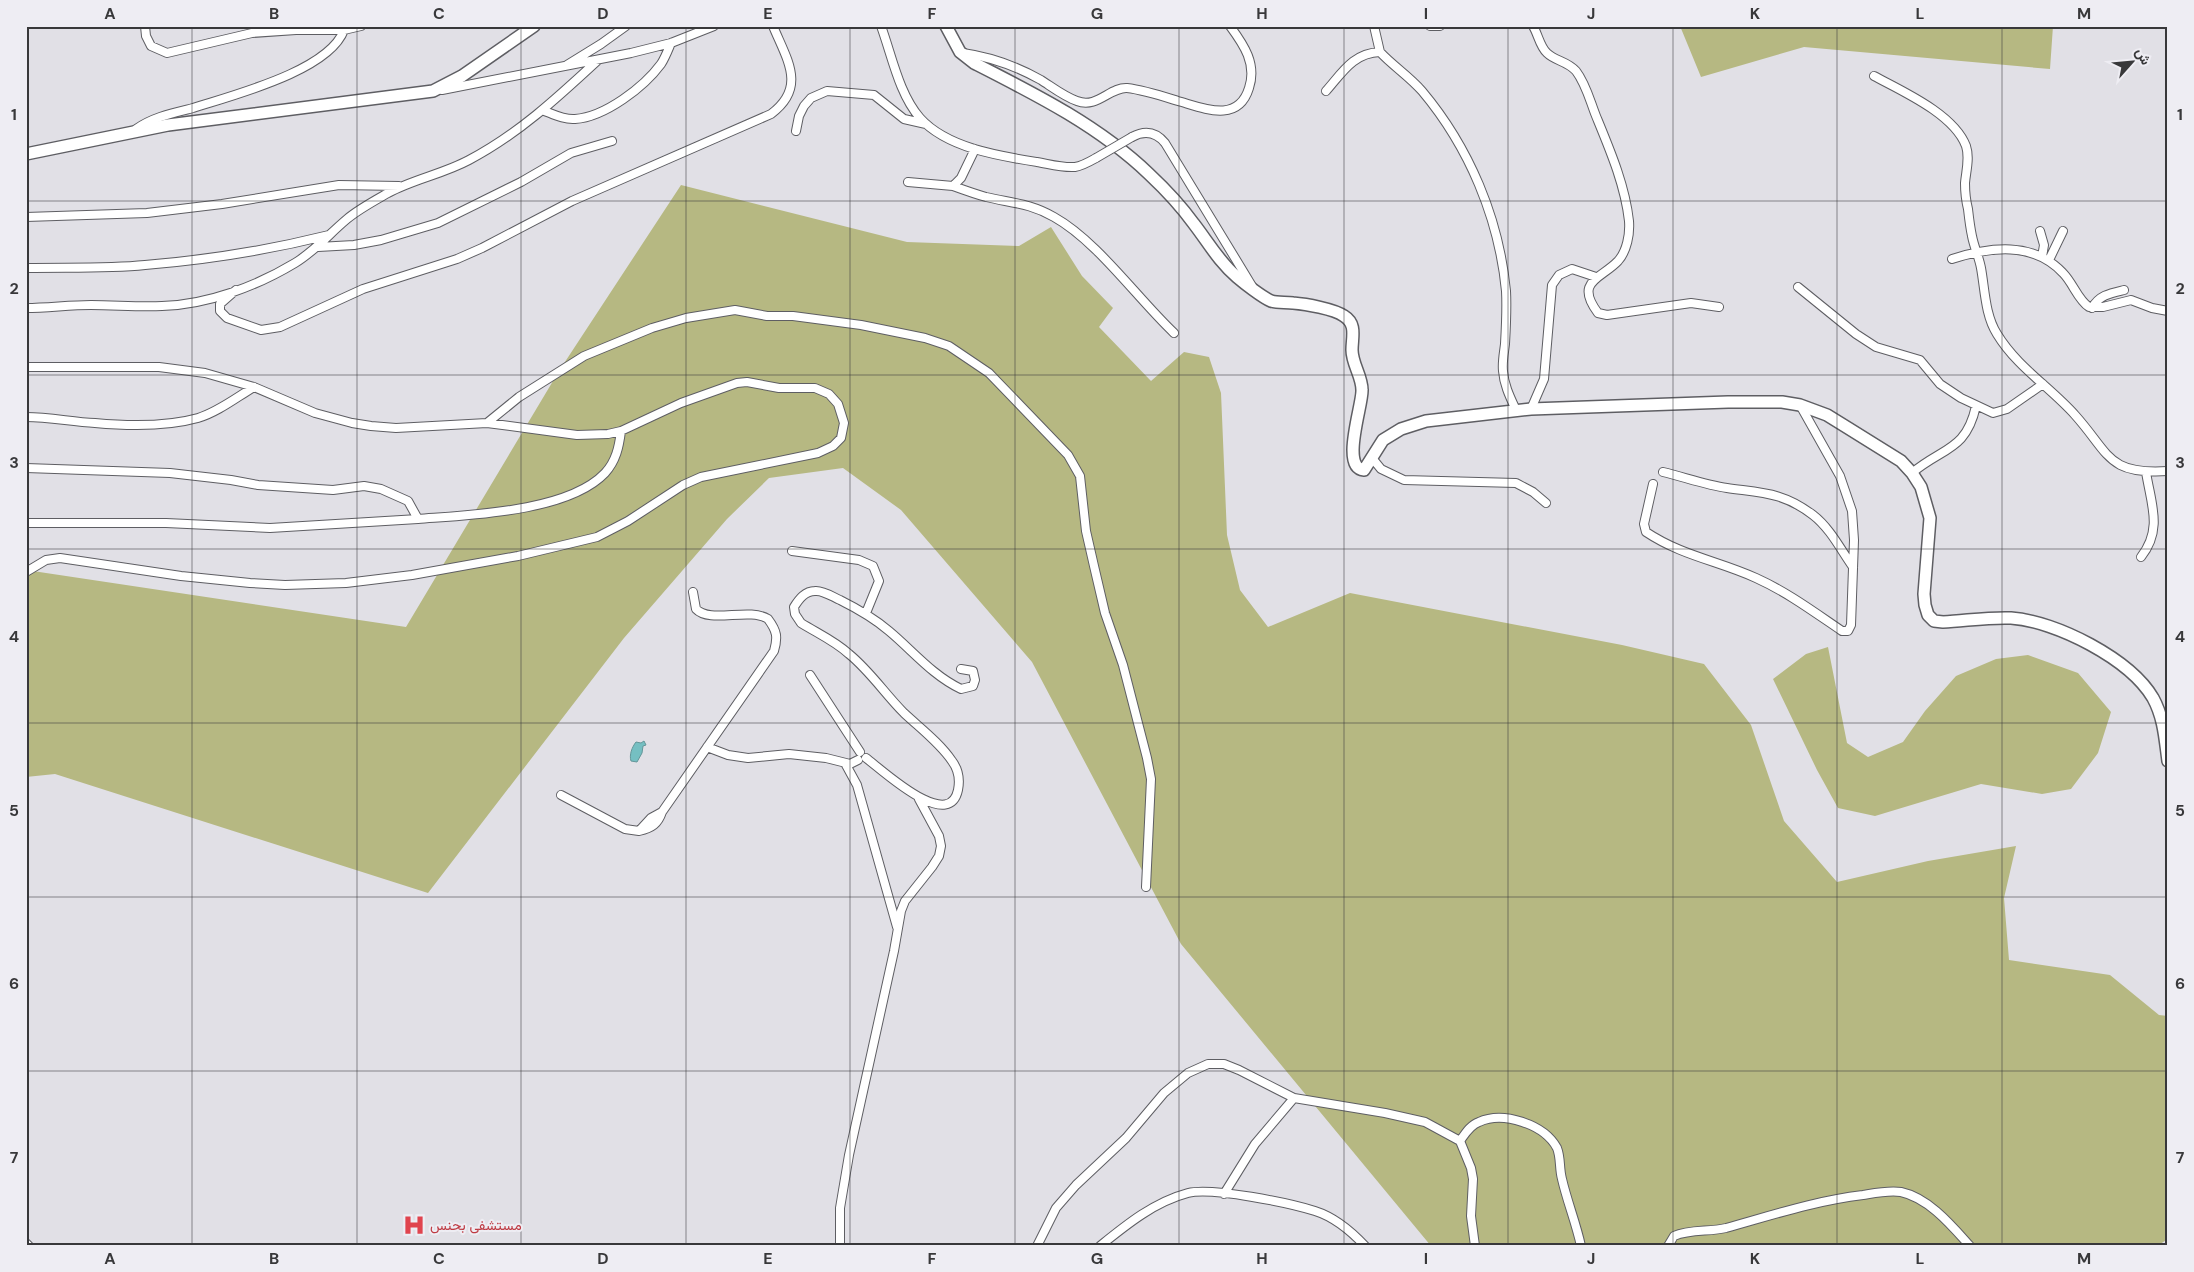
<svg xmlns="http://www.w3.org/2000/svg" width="2194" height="1272" viewBox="0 0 2194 1272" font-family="'DM Sans',Vazirmatn,sans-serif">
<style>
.forest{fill:#b6b882}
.water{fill:#75bfc2;stroke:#639699}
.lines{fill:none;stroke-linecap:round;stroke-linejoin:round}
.minor-casing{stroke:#5e5e63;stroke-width:10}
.secondary-casing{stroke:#5e5e63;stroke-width:14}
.minor{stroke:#fff;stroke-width:8}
.secondary{stroke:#fff;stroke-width:11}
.minor-bridge-casing{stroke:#5e5e63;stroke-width:10;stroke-linecap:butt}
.minor-bridge{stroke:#fff;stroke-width:8}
.grid{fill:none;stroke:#38383a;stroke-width:1;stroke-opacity:0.55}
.labels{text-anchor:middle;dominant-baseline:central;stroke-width:4;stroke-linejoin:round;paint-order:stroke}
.health-label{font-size:14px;fill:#be3a42;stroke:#eeedf3;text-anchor:start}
.neatline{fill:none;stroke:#38383a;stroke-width:2}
.grid-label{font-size:16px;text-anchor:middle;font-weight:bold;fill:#38383a}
</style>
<rect width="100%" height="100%" fill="#e1e0e6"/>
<path class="forest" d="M1680,26H2053L2050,69L1804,47L1701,77Z
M681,185L907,242L1019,246L1051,227L1082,276L1113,308L1099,327L1151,381L1184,352L1209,357L1221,393L1227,535L1240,590L1268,627L1350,593L1622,645L1704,664L1751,725L1784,821L1837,882L1928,861L2016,846L2004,898L2009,960L2110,975L2159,1015L2168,1016V1239L2157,1246H1431L1181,944L1032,662L901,510L843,468L769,478L727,519L624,638L428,893L55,774L26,777V570L406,627L559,371Z
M1828,647L1847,743L1868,757L1903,742L1925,711L1956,676L1996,659L2028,655L2078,673L2111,712L2098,753L2071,789L2042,794L1981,784L1875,816L1838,808L1817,770L1773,679L1806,654Z"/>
<path class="water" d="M644,741L646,745L643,746L642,753L637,762L631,761C629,755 632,747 636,742L641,743Z"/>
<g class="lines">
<g class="minor-casing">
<path id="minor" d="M145,26L146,36L151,46L167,53L252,33L296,30H344L361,26
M881,26C892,56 899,94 920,118C947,148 999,156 1037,162C1049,164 1062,168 1075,167C1082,166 1089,162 1096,158
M1374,26L1380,52
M1430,26H1440
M1533,26C1538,34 1540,47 1547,53C1555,61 1567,61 1576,71C1586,84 1590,101 1596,116C1610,150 1625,185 1629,221C1630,234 1627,251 1618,261C1601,279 1574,281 1598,313L1607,315L1691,303L1719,307
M963,53C991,57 1016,66 1041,80C1052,87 1065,97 1077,101C1097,109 1110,87 1127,88C1144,90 1162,96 1178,101C1203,108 1238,124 1249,88C1257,64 1244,45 1230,26
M567,65L601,44L626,26
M1874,76C1902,91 1954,114 1966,146C1970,158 1966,171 1965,183C1965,192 1966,201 1968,209C1969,218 1970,227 1972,236C1974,247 1979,257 1981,268C1985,290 1985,315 1997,334C2017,367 2050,387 2075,415C2110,454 2107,475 2168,471
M442,90L631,53L671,43L714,26
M1326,91C1342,73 1353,53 1380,52C1393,66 1409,76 1422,91C1469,147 1499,218 1506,291C1507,309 1506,326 1505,344C1504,353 1502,362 1503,371C1504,385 1510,397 1516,410
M542,110C553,114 564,120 575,119C605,117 644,87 661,64C665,58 668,50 671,43
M136,129C153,117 173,113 193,108C233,95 329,71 344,30
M796,131L799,116L804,106L811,98L827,91L874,95L904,119L926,124
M1132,137C1145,130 1156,132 1165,143L1252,286
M908,182L953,186L961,178L975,149
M953,186C964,190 975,194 986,197C1011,203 1030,203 1054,217C1097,241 1137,298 1174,333
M26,217L147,213L222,204L339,185L399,186
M2040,231L2044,245L2042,257
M318,247L354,245L381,240L438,223L521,182L571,153L612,141
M1952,259C1990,247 2033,241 2063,273C2073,283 2078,300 2089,307H2103L2131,300L2152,308L2168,311
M2049,260L2063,231
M26,268C65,267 106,269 145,265C206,260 269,250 329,235
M1798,287L1856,334L1876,347L1920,360L1940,384L1961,398L1993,413L2007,409L2043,384
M236,290L220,304V311L227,318L261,330L280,327L363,289L457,259L482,248L572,201L771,114C807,87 787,60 773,26
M26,308C48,308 69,305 91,305C115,305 138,307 162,306C207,305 257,286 295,263C315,251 329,234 347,219C359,209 374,201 388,193C414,179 443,174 469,160C517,135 557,98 597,61
M2092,308C2099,295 2111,293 2124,290
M26,367H159L205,373L254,387L315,413L352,423L371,426L396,428L487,423L577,435L608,434L621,431L681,403L737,383L747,382L779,388H815L829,394L838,404L844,423L841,438L833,446L818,453L701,477L683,485L628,521L597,537L518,556L412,575L346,583L285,585L250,583L181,576L60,558L46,560L26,572
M1531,409L1544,379L1552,285L1559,275L1572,269L1596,277
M26,417C50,417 72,422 95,423C128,426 166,427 198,418C218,412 237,397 254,387
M487,423L519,397L584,356L652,328L686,318L735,310L767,316H793L861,325L925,338L949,346L989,373L1068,455L1080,476L1086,531L1094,566L1105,613L1123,665L1147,758L1151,779L1146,887
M1372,458L1381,469L1404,480L1516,483L1533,492L1546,503
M26,468L170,473L231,480L258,485L333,490L364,486L381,489L408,501L418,519C469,515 568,512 605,473C616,461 619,447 621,431
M1663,472C1684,477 1706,485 1727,488C1762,493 1783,492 1813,515C1830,528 1841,550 1853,567
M1912,473C1943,447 1966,451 1976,406
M1653,484L1644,524L1646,532C1682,556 1719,561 1756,578C1787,592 1814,612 1842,631H1848L1851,625L1854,540L1852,511L1840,476L1800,405
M26,523H166L270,528L418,519
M792,551L859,560L873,566L879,581L866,613
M2141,557C2163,529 2151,504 2146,472
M810,675L860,752
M707,747L728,755L748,758L789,754L826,758L850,764L858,760
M866,758C881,769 949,833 958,790C960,780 958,769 952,761C940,743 920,728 904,713C885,694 870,671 849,654C835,641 817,633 801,623L795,614L794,607C799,599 805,591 815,591C823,590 833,597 840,600C858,609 874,618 889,631C913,651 932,675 961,689L973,686L975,680L973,671L961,669
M845,763L857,785L897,927
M561,795L625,829L639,831
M662,812L651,818L639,831C652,828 658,824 662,812L774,651C778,637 777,631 768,619C749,607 710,624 696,609L693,592
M1460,1141C1465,1134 1470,1125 1479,1122C1503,1111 1544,1124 1557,1148C1561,1158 1559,1168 1562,1179C1567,1201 1576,1223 1581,1246
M1224,1194L1255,1144L1294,1098
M26,1243L29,1246
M840,1246V1208L849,1155L894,951L901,911L905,901L932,867L939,856L941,846L939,836L919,799
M1037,1246L1056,1208L1076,1185L1126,1138L1164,1093L1188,1073L1208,1064H1224L1239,1070L1294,1098L1385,1113L1425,1122L1460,1141L1471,1168L1473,1179L1471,1216L1475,1246
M1100,1246C1126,1225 1154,1202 1188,1193C1212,1187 1290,1203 1315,1211C1334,1217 1352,1232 1365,1246
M1668,1246L1674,1236C1690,1229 1709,1232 1726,1228C1773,1215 1814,1201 1863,1195C1875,1193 1889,1190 1901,1192C1929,1198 1952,1226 1970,1246"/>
</g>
<g class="secondary-casing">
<path id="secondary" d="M946,26L960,52L974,63C1035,94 1099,126 1149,174C1165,189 1181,206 1194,224C1208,242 1219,262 1237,277C1244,283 1262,297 1271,301C1277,303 1286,302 1293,303C1306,304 1334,309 1344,316C1357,324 1352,337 1352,350C1352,364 1362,376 1362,390C1363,404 1340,468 1364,470L1383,440L1401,429L1426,421L1531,409L1728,402H1782L1800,405L1827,415L1848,428L1901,461L1912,473L1921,487L1930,518L1924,594L1925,605L1928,615L1934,621L1943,622C1965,621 1988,617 2011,618C2056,621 2130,659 2153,698C2164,718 2165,739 2168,761
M26,154L168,125L433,91L462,76L534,26"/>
</g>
<use href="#minor" class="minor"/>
<use href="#secondary" class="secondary"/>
<g class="minor-bridge-casing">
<path id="minor-bridge" d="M1096,158L1132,137"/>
</g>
<use href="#minor-bridge" class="minor-bridge"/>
</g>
<path class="grid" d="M192,26V1246M357,26V1246M521,26V1246M686,26V1246M850,26V1246M1015,26V1246M1179,26V1246M1344,26V1246M1508,26V1246M1673,26V1246M1837,26V1246M2002,26V1246M26,201H2168M26,375H2168M26,549H2168M26,723H2168M26,897H2168M26,1071H2168"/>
<defs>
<g id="hospital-bare" transform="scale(1.725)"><path d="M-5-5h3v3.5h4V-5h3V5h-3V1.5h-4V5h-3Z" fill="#e0444e" stroke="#eeedf3" stroke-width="2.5" paint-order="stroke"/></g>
</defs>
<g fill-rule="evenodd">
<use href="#hospital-bare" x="414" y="1225"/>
</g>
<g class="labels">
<g class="health-label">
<text x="430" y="1225">مستشفى بحنس</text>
</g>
</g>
<rect width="2194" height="1272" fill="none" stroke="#eeedf3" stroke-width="55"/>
<g transform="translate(2132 62) rotate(63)" stroke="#eeedf3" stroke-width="4" paint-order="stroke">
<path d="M0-4L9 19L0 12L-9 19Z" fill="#38383a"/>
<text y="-8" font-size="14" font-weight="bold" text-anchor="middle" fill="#38383a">ش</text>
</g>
<rect x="28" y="28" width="2138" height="1216" class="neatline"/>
<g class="grid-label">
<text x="110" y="19">A</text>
<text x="274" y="19">B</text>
<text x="439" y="19">C</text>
<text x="603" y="19">D</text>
<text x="768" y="19">E</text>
<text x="932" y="19">F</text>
<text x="1097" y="19">G</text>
<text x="1262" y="19">H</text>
<text x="1426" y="19">I</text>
<text x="1591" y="19">J</text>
<text x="1755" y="19">K</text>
<text x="1920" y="19">L</text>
<text x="2084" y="19">M</text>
<text x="14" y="120">1</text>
<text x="2180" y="120">1</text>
<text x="14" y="294">2</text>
<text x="2180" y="294">2</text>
<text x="14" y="468">3</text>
<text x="2180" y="468">3</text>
<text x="14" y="642">4</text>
<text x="2180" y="642">4</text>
<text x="14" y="816">5</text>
<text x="2180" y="816">5</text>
<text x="14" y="989">6</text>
<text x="2180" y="989">6</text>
<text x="14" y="1163">7</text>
<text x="2180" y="1163">7</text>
<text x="110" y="1264">A</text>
<text x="274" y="1264">B</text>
<text x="439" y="1264">C</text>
<text x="603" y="1264">D</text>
<text x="768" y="1264">E</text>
<text x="932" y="1264">F</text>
<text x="1097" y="1264">G</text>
<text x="1262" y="1264">H</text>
<text x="1426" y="1264">I</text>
<text x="1591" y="1264">J</text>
<text x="1755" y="1264">K</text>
<text x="1920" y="1264">L</text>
<text x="2084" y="1264">M</text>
</g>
</svg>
